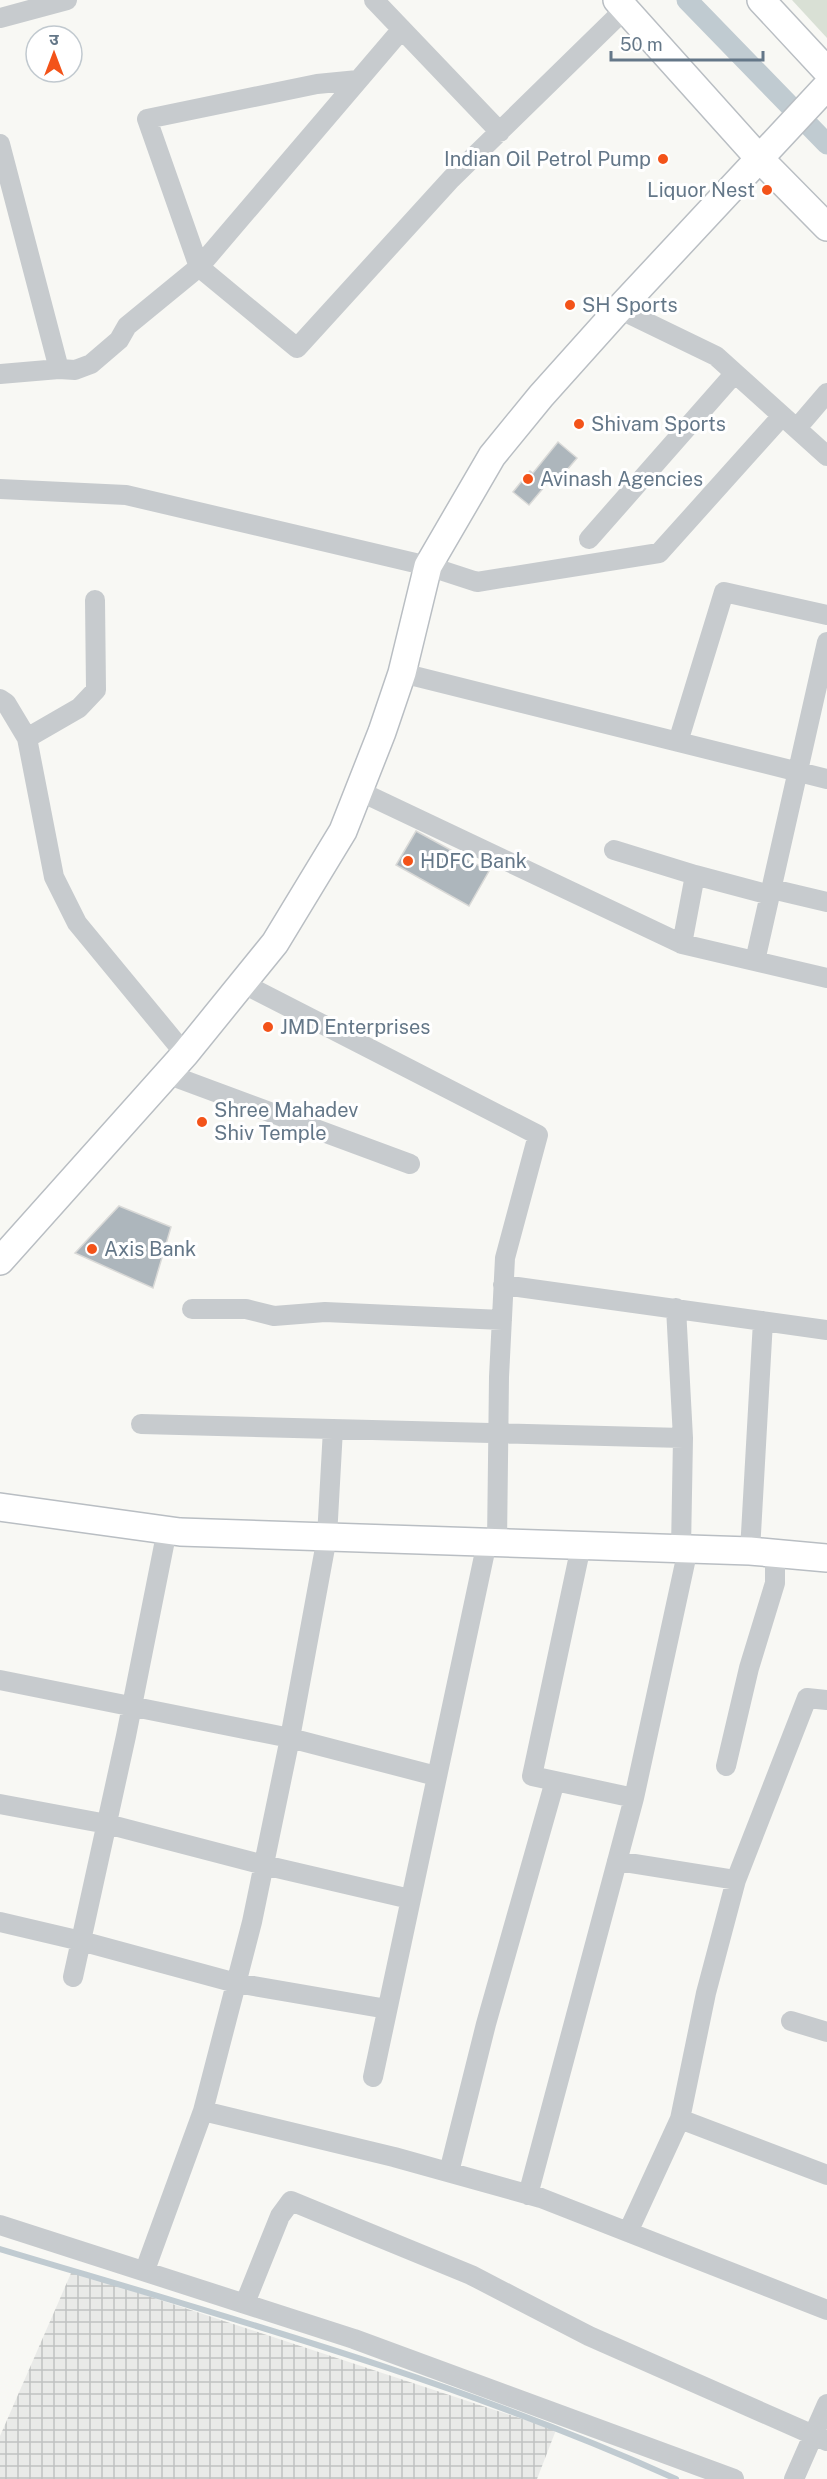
<svg xmlns="http://www.w3.org/2000/svg" width="827" height="2479" viewBox="0 0 827 2479" font-family="'Public Sans','Noto Sans Devanagari',sans-serif">
<style>
.industrial{fill:url(#industrial-grid)}
.pitch{fill:#d9e0d5}
.lines{fill:none;stroke-linecap:round;stroke-linejoin:round}
.stream{stroke:#c0cbd1;stroke-width:6}
.canal{stroke:#c0cbd1;stroke-width:21}
.building{fill:#adb6bc;stroke:#d9d9d7;stroke-width:1.5}
.secondary-casing{stroke:#b9bec3;stroke-width:30}
.street{stroke:#c7cbce;stroke-width:20}
.secondary{stroke:#fff;stroke-width:27}
.poi-dot{fill:#f35319;stroke:#fff;stroke-width:2}
.labels{text-anchor:middle;dominant-baseline:central;stroke-width:6;stroke-linejoin:round;paint-order:stroke}
.poi-label{font-size:20px;fill:#647788;stroke:#fff;text-anchor:start}
</style>
<defs>
<pattern id="industrial-grid" width="8" height="8" patternUnits="userSpaceOnUse" patternTransform="scale(1.5)"><rect width="8" height="8" fill="#e9eae8"/><path d="M0 4h8M4 0v8" fill="none" stroke="#c0c2c2"/></pattern>
</defs>
<rect width="100%" height="100%" fill="#f8f8f4"/>
<path class="industrial" d="M72,2271L556,2430L537,2479H0V2436Z"/>
<path class="pitch" d="M792,0H827V38Z"/>
<g class="lines">
<path class="stream" d="M0,2249C227,2317 459,2381 676,2479"/>
<path class="canal" d="M687,0L827,144"/>
</g>
<path class="building" d="M558,442L577,458L561,477L556,473L529,505L513,492L530,471L533,473Z
M416,831L489,871L469,906L396,865Z
M119,1206L171,1227L153,1288L75,1253Z"/>
<g class="lines">
<g class="secondary-casing">
<path id="secondary" d="M617,0L758,157L827,227
M761,0L827,71
M0,1261L185,1054L275,943L343,831L382,732L402,673L428,566L492,456L541,396L619,309L827,86
M0,1507L180,1532L750,1551L827,1558"/>
</g>
<path class="street" d="M374,0L500,132
M0,18L67,0
M402,29L199,267L297,348L451,179L625,9
M0,144L59,369
M619,309L716,356L827,456
M0,374L59,369L75,370L91,364L119,340L127,326L199,267L147,119L317,84L358,80
M797,428L827,393
M0,489L126,495L428,566L477,582L659,553L782,416
M589,539L735,373
M402,673L827,779
M0,699L6,703L27,738L54,877L77,923L185,1054
M27,738L79,708L96,690L95,600
M678,742L724,592L827,615
M359,791L682,944L827,978
M614,850L695,875
M772,889L827,902
M682,944L695,875L770,895
M755,961L827,642
M242,983L538,1135L505,1258L499,1377L497,1543
M167,1074L410,1164
M503,1285L827,1330
M676,1308L683,1438L681,1549
M192,1309H246L274,1316L325,1312L502,1320
M141,1424L683,1438
M581,1546L532,1776L634,1798
M750,1551L763,1321
M0,1680L290,1738L436,1776
M726,1766L749,1668L775,1583V1552
M0,1804L107,1824L264,1865L410,1899
M617,1861L736,1880
M0,1922L81,1941L236,1983L387,2009
M73,1977L126,1736L167,1530
M791,2021L827,2032
M373,2077L487,1542
M203,2111L394,2157L541,2198L827,2310
M680,2119L827,2175
M449,2172L486,2024L555,1781
M528,2195L634,1798L688,1549
M0,2225L354,2339L734,2479
M628,2232L680,2119L706,1993L736,1880L807,1698L827,1700
M145,2270L203,2111L252,1922L290,1738L327,1537L333,1429
M245,2303L280,2216L291,2201L471,2275L589,2336L827,2441
M794,2479L827,2404"/>
<use href="#secondary" class="secondary"/>
</g>
<g class="poi-dot">
<circle cx="663" cy="159" r="6"/>
<circle cx="767" cy="190" r="6"/>
<circle cx="570" cy="305" r="6"/>
<circle cx="579" cy="424" r="6"/>
<circle cx="528" cy="479" r="6"/>
<circle cx="408" cy="861" r="6"/>
<circle cx="268" cy="1027" r="6"/>
<circle cx="202" cy="1122" r="6"/>
<circle cx="92" cy="1249" r="6"/>
</g>
<g class="labels">
<g class="poi-label">
<text x="651" y="159" text-anchor="end">Indian Oil Petrol Pump</text>
<text x="755" y="190" text-anchor="end">Liquor Nest</text>
<text x="582" y="305">SH Sports</text>
<text x="591" y="424">Shivam Sports</text>
<text x="540" y="479">Avinash Agencies</text>
<text x="420" y="861">HDFC Bank</text>
<text x="280" y="1027">JMD Enterprises</text>
<text x="214" y="1110">Shree Mahadev<tspan x="214" dy="23">Shiv Temple</tspan></text>
<text x="104" y="1249">Axis Bank</text>
</g>
</g>
<g transform="translate(54 54)"><circle r="28" fill="#ffffff" stroke="#c1c9cf" stroke-width="1.5"/>
<path d="M0-4.5L10 22L0 15L-10 22Z" fill="#f35319"/>
<text y="-9" font-size="16" font-weight="bold" text-anchor="middle" fill="#647788">उ</text>
</g>
<path d="M611 51v9h152v-9" fill="none" stroke="#647788" stroke-width="3"/>
<text x="620" y="51" font-size="18" fill="#647788" stroke="#ffffff" stroke-width="4.5" paint-order="stroke">50 m</text>
</svg>
